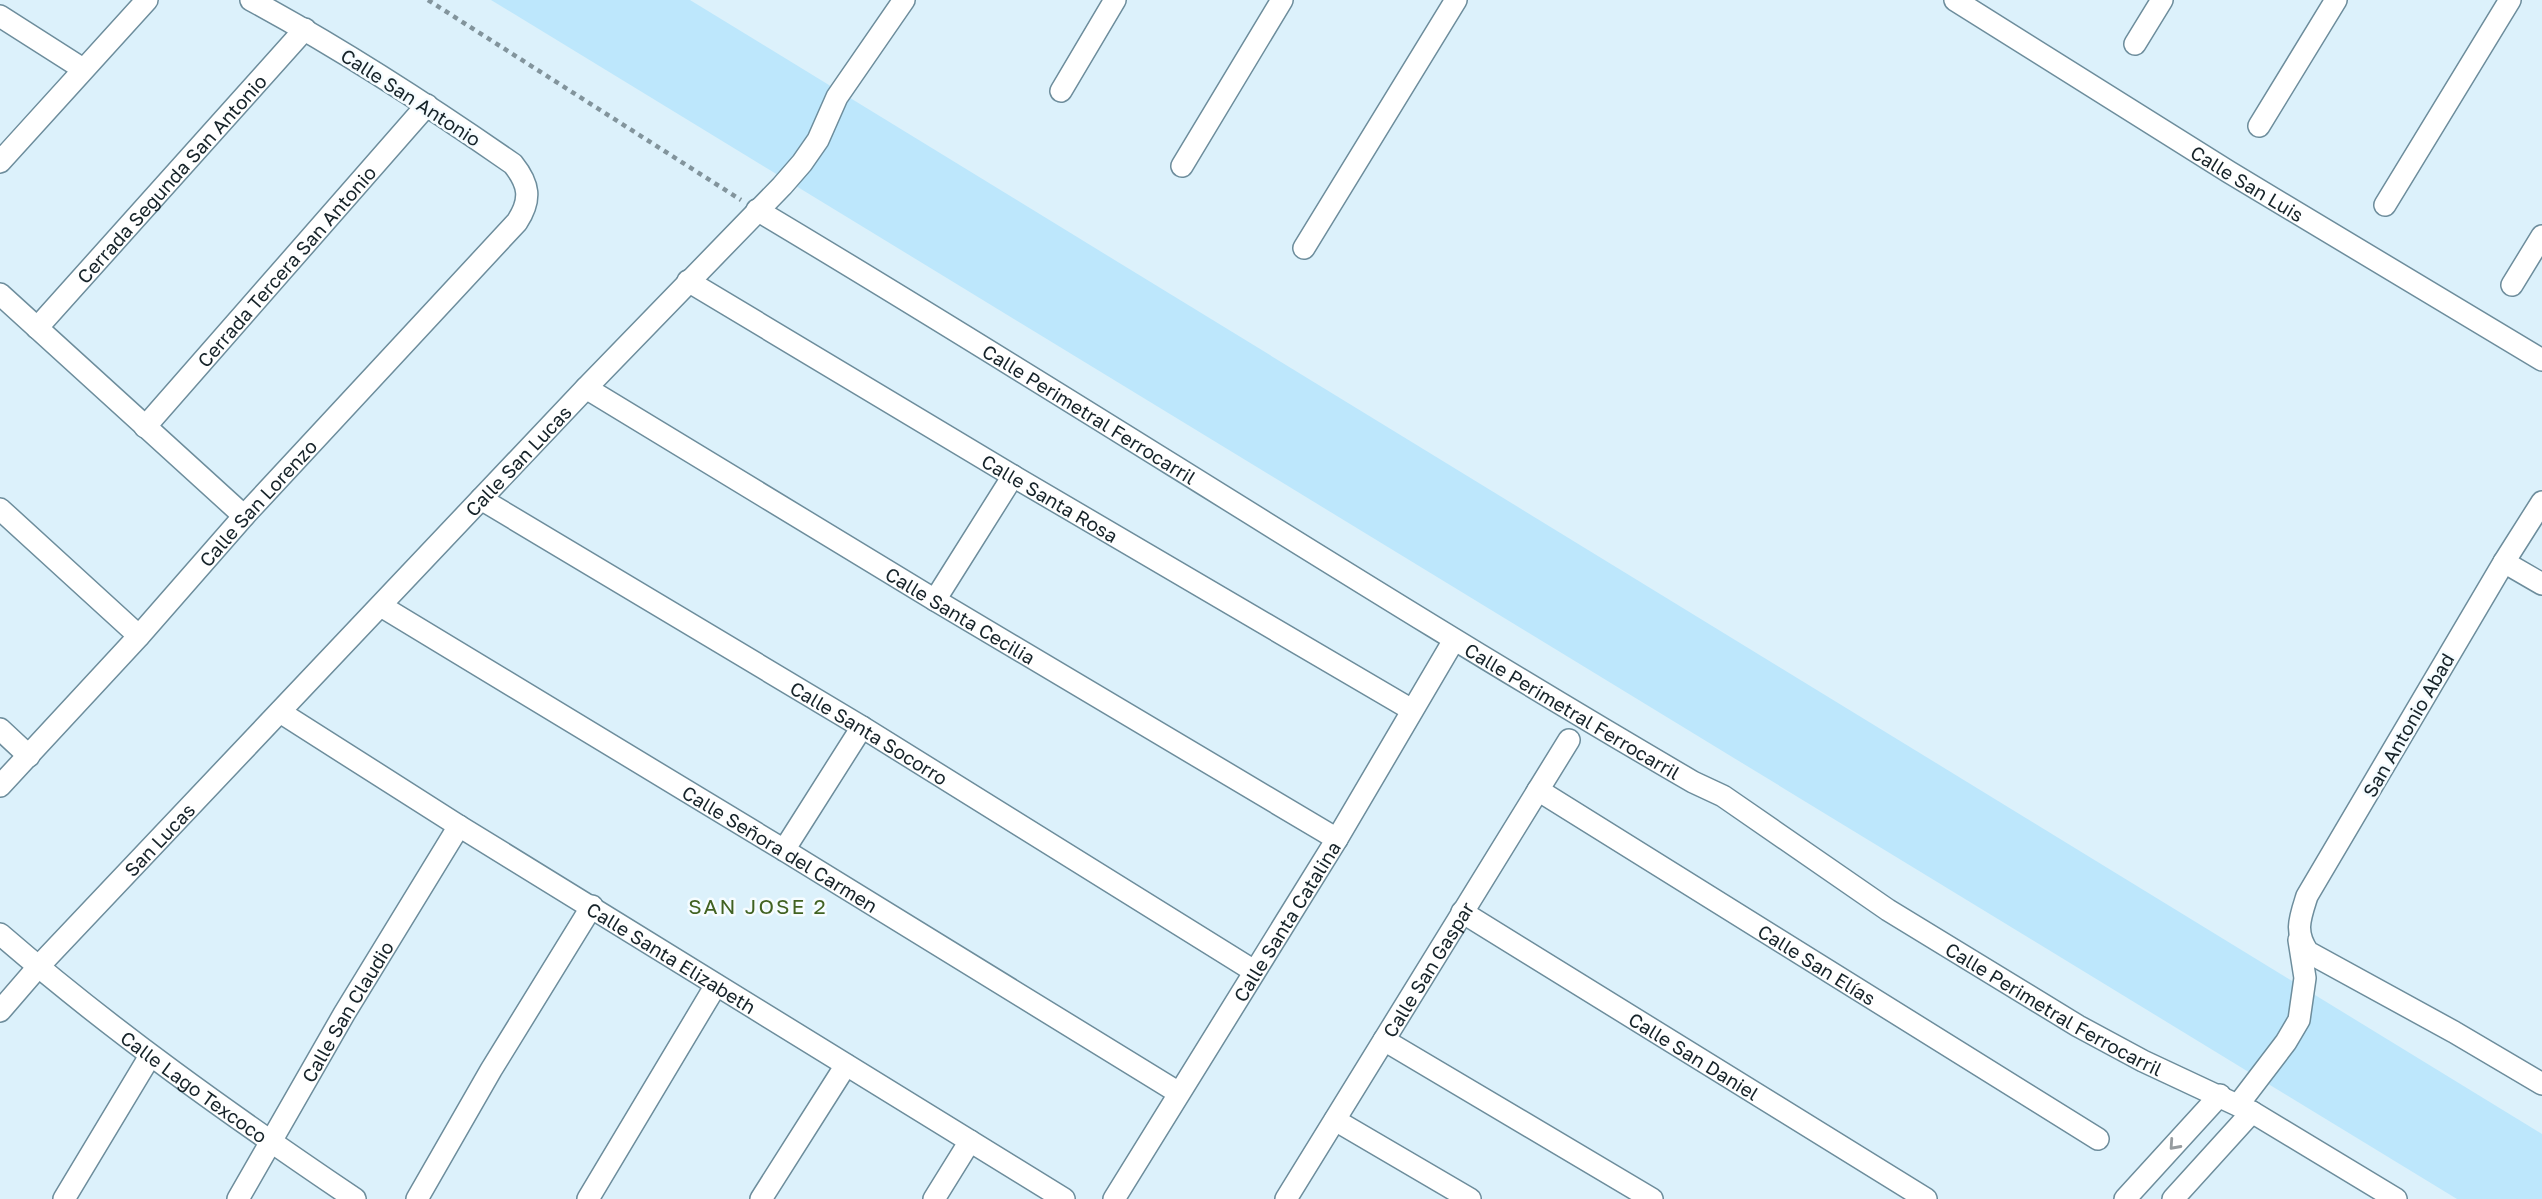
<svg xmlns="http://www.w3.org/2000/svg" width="2542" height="1199" viewBox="0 0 2542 1199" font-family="'Golos Text',sans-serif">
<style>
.built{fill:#bde7fc}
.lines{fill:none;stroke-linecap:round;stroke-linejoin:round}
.street-casing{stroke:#6d8d9c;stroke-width:24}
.path{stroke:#82949c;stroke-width:4.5;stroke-dasharray:5 5;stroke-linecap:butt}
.street{stroke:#fff;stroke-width:21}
.oneway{stroke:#969c9f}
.labels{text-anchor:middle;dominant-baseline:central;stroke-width:5;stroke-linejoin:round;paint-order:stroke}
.street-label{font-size:19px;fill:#162329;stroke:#f5fcff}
.neighbourhood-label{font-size:21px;letter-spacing:2px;fill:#416222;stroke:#f5fcff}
</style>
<rect width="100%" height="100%" fill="#dcf1fb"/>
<path class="built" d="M491,0H690L2542,1134V1199H2457Z"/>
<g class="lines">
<g class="street-casing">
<g id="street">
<path id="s1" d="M1955,0L2229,172L2542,360"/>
<path d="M0,16L83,69"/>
<path d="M2135,44L2162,0"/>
<path d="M1061,91L1115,0"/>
<path d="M2259,126L2336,0"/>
<path d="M0,162L147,0"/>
<path d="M1182,166L1282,0"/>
<path d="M2385,205L2510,0"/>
<path id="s2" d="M757,210C1071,397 1377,598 1693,782L1723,796L1888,910L2078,1026L2143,1061L2252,1112L2396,1199"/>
<path d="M1304,248L1456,0"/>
<path id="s3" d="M688,281L1013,476L1412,710"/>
<path d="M2512,285L2542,236"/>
<path d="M0,294L244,516"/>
<path id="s4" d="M37,328L305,29"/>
<path id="s5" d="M586,388L935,600L1337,839"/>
<path id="s6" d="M145,427L427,105"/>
<path id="s7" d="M481,499L862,727L1254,971"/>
<path d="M2542,502L2504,562L2307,896C2300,918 2294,932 2308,952L2454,1032L2542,1084"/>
<path d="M0,509L139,636"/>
<path d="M2504,562L2542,584"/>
<path d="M935,600L1013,476"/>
<path id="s8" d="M381,606L784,850L1179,1093"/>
<path id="s9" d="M280,712L459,826L1064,1199"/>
<path d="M0,729L29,756"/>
<path id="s10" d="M0,786L139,636L244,516L517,222C532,199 529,184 513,164C428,105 342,49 251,0"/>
<path id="s11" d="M1538,790L2098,1139"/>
<path d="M784,850L862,727"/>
<path id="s12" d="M1462,912L1926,1199"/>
<path id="s13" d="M0,934C112,1031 232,1116 355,1199"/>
<path id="s14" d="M0,1011L38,967L586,388L782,186L802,163L818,140L837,97L904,0"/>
<path d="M1384,1040L1652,1199"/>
<path d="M2238,1105L2286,1042L2299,1020L2305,978L2299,940"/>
<path d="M1335,1120L1470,1199"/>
<path d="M64,1199L150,1056"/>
<path id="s15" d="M238,1199L344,1014L459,826"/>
<path d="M417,1199L491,1070L592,906"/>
<path d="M588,1199L716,985"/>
<path d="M761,1199L846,1065"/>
<path d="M934,1199L970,1141"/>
<path id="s16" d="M1114,1199L1337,839L1454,640"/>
<path id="s17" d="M1286,1199L1569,740"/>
<path d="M2125,1199L2220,1095"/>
<path d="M2173,1199L2252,1112"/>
</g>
</g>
<path class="path" d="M428,0L741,200"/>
<use href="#street" class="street"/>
</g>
<defs><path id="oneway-chevron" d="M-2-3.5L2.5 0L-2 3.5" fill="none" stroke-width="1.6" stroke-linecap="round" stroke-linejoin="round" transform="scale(1.75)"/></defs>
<use class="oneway" href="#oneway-chevron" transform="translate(2174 1145) rotate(132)"/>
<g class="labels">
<g class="street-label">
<text transform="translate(411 97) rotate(33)">Calle San Antonio</text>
<text stroke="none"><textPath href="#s4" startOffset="201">Cerrada Segunda San Antonio</textPath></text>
<text stroke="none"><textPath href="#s1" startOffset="345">Calle San Luis</textPath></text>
<text stroke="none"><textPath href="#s6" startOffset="214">Cerrada Tercera San Antonio</textPath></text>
<text stroke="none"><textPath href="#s2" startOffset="390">Calle Perimetral Ferrocarril</textPath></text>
<text stroke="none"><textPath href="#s14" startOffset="756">Calle San Lucas</textPath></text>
<text stroke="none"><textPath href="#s3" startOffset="422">Calle Santa Rosa</textPath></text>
<text stroke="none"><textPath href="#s10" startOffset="383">Calle San Lorenzo</textPath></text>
<text stroke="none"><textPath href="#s5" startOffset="438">Calle Santa Cecilia</textPath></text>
<text stroke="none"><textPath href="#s2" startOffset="957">Calle Perimetral Ferrocarril</textPath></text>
<text transform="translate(2408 725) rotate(-60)">San Antonio Abad</text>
<text stroke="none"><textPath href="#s7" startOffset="453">Calle Santa Socorro</textPath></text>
<text stroke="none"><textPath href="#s14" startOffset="234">San Lucas</textPath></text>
<text stroke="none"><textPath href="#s8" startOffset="467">Calle Señora del Carmen</textPath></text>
<text stroke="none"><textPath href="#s16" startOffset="327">Calle Santa Catalina</textPath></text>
<text stroke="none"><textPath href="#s9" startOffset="462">Calle Santa Elizabeth</textPath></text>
<text stroke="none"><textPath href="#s11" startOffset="329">Calle San Elías</textPath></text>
<text stroke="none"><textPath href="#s17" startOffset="270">Calle San Gaspar</textPath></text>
<text stroke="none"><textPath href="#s2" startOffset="1524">Calle Perimetral Ferrocarril</textPath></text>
<text stroke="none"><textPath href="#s15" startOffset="217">Calle San Claudio</textPath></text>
<text stroke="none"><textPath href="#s12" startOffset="273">Calle San Daniel</textPath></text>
<text stroke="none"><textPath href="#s13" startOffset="247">Calle Lago Texcoco</textPath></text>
</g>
<g class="neighbourhood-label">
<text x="758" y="906">SAN JOSE 2</text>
</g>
</g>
</svg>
